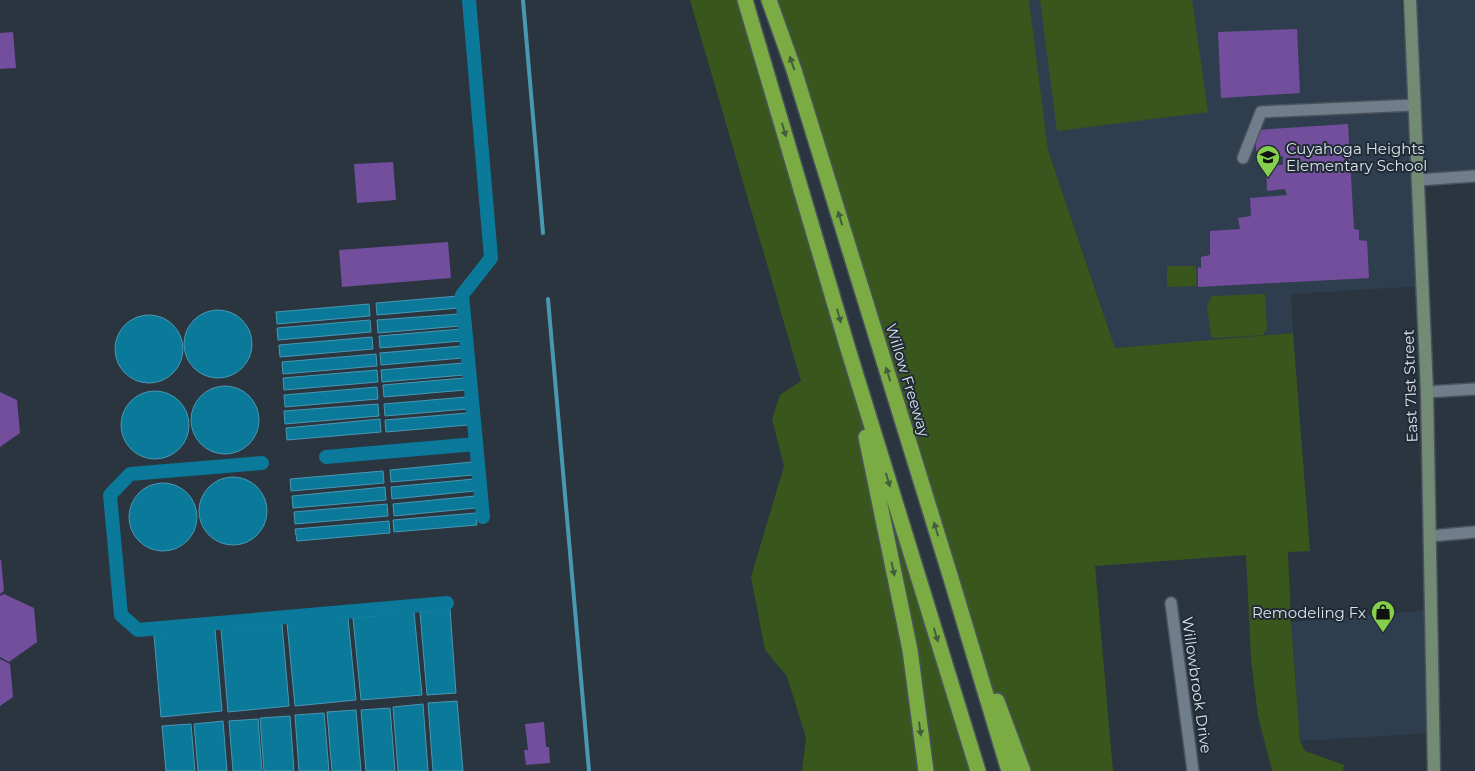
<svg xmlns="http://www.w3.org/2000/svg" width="1475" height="771" viewBox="0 0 1475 771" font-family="Montserrat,sans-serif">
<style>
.built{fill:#2f3e4e}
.green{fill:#39571c}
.water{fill:#0b799a;stroke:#4998b2}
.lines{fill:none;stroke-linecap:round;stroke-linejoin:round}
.stream{stroke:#4998b2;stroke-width:4}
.canal{stroke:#0b799a;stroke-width:14}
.building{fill:#734e9c}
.minor-casing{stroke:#4a535d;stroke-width:14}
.secondary-casing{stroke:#4a535d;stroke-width:15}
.motorway-casing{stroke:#4a535d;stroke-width:18}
.minor{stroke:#707d8a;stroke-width:11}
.secondary{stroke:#738b75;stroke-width:12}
.motorway{stroke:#7bab43;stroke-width:15}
.oneway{fill:#445e3b}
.labels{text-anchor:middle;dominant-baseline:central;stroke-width:4;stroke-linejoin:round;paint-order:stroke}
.poi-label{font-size:15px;fill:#dbe2e9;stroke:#202b36;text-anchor:start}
.street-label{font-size:15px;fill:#dbe2e9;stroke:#202b36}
</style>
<rect width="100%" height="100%" fill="#2a3540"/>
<path class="built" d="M1029,0H1401L1423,286L1291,294L1293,333L1115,348L1048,150Z
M1410,0H1475V176L1418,180Z
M1432,610L1433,733L1300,741L1291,622Z"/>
<path class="green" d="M690,0H745L978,771H802L806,738L787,676L765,650L751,577L784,466L772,419L780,395L801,381Z
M769,0H1029L1048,150L1115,348L1293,333L1310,551L1288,552L1291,622L1300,741L1305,751L1344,765L1343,771H1272L1258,716L1251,659L1246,555L1095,566L1113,771H1023L950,575Z
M1040,0H1192L1208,112L1057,131Z
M1167,266H1196L1197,286L1167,287Z
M1265,294L1267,329L1263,335L1215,338L1211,336L1207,305L1212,296Z"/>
<path class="water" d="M458,296L459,308L377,315L376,303Z
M369,304L370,316L277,324L276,312Z
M184 344a34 34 0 1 1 68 0a34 34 0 1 1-68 0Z
M459,314L460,326L378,333L377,320Z
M115 349a34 34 0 1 1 68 0a34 34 0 1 1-68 0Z
M370,320L371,332L278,340L277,328Z
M461,329L462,341L380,348L379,336Z
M372,337L373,349L280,357L279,345Z
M462,346L463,358L381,365L380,353Z
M376,354L377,366L283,374L282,362Z
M463,363L464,375L382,382L381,370Z
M377,370L378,382L284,390L283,378Z
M464,378L465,390L384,397L383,385Z
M191 420a34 34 0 1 1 68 0a34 34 0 1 1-68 0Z
M377,387L378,399L285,407L284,395Z
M121 425a34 34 0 1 1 68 0a34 34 0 1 1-68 0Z
M466,397L467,409L385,416L384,404Z
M378,404L379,416L285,424L284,411Z
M467,413L468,425L386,432L385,420Z
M380,419L381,432L287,440L286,428Z
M472,462L473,475L391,482L390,470Z
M383,471L384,483L291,491L290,479Z
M199 511a34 34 0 1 1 68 0a34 34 0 1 1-68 0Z
M474,479L475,491L392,499L391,487Z
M129 517a34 34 0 1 1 68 0a34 34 0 1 1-68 0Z
M385,487L386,500L293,508L292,496Z
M475,496L476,508L394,516L393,504Z
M387,504L388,516L295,524L294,512Z
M476,513L477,525L394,532L393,520Z
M389,521L390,533L297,541L295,529Z
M450,609L456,693L427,695L420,612Z
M414,612L422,695L361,700L353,618Z
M348,618L356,700L295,706L287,623Z
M282,624L289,706L228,712L221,629Z
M215,629L222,711L161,717L154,635Z
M457,701L463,771H433L428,703Z
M423,704L428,771H398L393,707Z
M390,708L395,771H366L361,710Z
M356,710L361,771H332L327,712Z
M324,713L329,771H299L295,715Z
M290,716L294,771H264L260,718Z
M258,719L262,771H233L229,721Z
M223,721L227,771H198L194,724Z
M191,724L195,771H166L162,726Z"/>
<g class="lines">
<path class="stream" d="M523,0L543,233
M548,299L589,771"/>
<path class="canal" d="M469,0L491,258L462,295L483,517
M326,457L476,444
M262,463L130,474L110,495L121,615L138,630L447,603"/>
</g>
<path class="building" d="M1297,29L1300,93L1221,98L1218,32Z
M13,32L16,68L0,69V33Z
M1348,124L1354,229L1359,230V240L1367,241L1369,278L1198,287V267L1201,268V257L1210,255V231L1240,229L1238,218L1251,216L1250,198L1287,195L1285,189L1267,191L1266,165H1283V156L1267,158V151H1256V130Z
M393,162L396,200L357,203L354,164Z
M448,242L451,278L342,287L339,250Z
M0,392L17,400L20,433L0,447Z
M0,560H1L4,591L0,594Z
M4,594L34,608L37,642L9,662L0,657V596Z
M0,659L10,664L13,697L0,706Z
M544,722L546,747H549L550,763L526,765L524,750H528L525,724Z"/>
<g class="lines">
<g class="minor-casing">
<path id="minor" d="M1243,158L1261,112L1414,105
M1418,180L1475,176
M1427,392L1475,389
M1431,536L1475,532
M1171,603L1193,771"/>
</g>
<g class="secondary-casing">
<path id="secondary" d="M1410,0L1427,392L1434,771"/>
</g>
<g class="motorway-casing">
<path id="motorway" d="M745,0L848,349L978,771
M769,0L794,70L950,575L1009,771
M866,437L910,650L926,771
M997,701L1023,771"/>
</g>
<use href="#minor" class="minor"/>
<use href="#secondary" class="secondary"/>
<use href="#motorway" class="motorway"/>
</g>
<defs><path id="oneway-solid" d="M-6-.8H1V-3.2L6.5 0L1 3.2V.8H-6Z" transform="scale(1.25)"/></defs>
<g class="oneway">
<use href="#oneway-solid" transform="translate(792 63) rotate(-109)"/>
<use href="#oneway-solid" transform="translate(784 130) rotate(74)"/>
<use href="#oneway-solid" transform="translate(840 218) rotate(-107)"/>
<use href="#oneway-solid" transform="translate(839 316) rotate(74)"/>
<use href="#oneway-solid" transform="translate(888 374) rotate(-107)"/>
<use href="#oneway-solid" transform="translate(888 480) rotate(73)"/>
<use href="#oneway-solid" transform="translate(936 529) rotate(-107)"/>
<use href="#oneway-solid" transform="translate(893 569) rotate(78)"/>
<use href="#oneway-solid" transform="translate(936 635) rotate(73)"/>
<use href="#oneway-solid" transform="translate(920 729) rotate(82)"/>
</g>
<defs>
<g id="school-pin" transform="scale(1.25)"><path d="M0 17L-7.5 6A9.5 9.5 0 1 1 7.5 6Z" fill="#85cf4d" stroke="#202b36"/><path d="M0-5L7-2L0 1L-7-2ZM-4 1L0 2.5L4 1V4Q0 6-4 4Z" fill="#111"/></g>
<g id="shop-pin" transform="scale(1.25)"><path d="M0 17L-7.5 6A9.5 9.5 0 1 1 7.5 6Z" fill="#85cf4d" stroke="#202b36"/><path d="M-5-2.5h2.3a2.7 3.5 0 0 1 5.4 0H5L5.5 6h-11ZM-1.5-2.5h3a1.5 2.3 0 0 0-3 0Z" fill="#111"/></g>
</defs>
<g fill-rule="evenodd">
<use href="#school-pin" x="1268" y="157"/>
<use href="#shop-pin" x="1383" y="612"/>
</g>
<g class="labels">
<g class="poi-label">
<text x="1286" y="148">Cuyahoga Heights<tspan x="1286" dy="17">Elementary School</tspan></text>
<text x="1366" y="612" text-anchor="end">Remodeling Fx</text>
</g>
<g class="street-label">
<text transform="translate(908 380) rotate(73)">Willow Freeway</text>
<text transform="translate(1410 386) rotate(-92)">East 71st Street</text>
<text transform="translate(1197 685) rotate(82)">Willowbrook Drive</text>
</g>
</g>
</svg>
